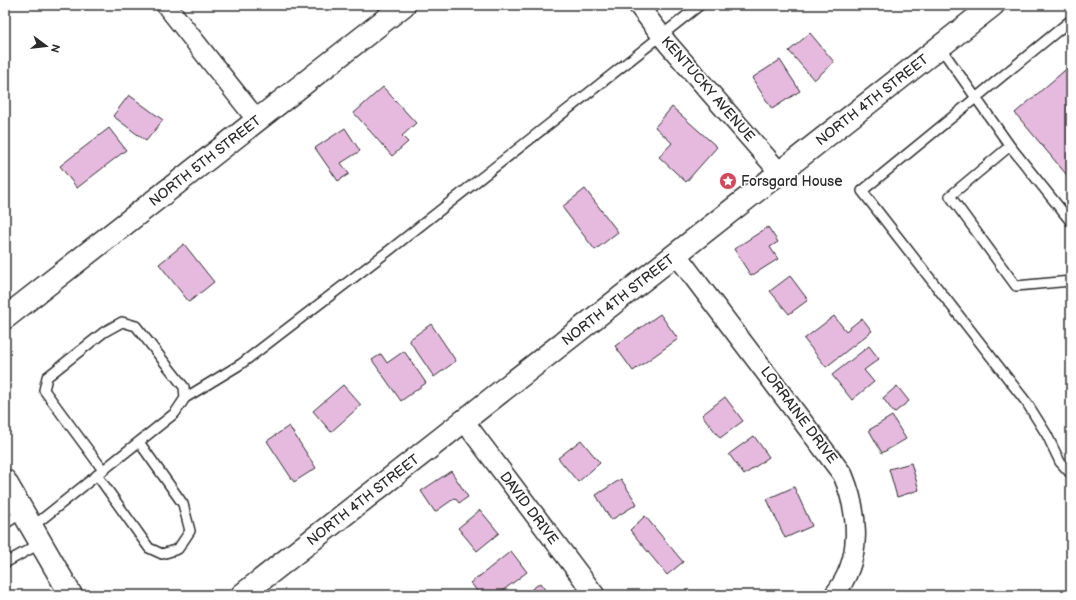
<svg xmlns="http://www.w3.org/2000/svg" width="1076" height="600" viewBox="0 0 1076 600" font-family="'Balsamiq Sans',sans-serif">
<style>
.building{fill:#e6badf;stroke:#2b2b2b}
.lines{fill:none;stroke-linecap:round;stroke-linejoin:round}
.lane-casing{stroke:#2b2b2b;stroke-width:12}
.street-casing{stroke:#2b2b2b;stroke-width:22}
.secondary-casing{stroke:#2b2b2b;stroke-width:25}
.lane{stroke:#fff;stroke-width:9}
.street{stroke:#fff;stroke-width:19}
.secondary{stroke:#fff;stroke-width:22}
.labels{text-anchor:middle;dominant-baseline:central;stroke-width:3.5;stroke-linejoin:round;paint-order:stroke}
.street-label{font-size:14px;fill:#2b2b2b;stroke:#fff}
.poi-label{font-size:14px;fill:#2b2b2b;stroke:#fff;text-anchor:start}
</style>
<rect width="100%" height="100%" fill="#fff"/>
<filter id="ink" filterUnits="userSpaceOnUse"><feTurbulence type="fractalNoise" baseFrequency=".025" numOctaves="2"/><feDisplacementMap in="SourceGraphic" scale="8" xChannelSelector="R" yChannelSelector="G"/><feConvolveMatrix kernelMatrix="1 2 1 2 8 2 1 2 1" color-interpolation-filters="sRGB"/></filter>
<g filter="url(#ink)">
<path class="building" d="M810,33L834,62L814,80L789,51Z
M780,60L800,91L772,109L752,78Z
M1071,65V180L1015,113Z
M383,87L416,123L402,136L408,142L392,156L354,113Z
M129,95L163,120L146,141L113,116Z
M672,107L717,147L686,182L659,157L672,143L655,127Z
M109,128L126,150L77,188L60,166Z
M345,128L360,151L341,163L349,174L338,181L315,148Z
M585,189L618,232L595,250L562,207Z
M768,227L778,242L770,247L778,259L751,276L734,249Z
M184,244L214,282L189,302L159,264Z
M790,276L808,300L789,314L770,291Z
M660,314L678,339L633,371L615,346Z
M834,316L846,331L862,318L872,331L826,367L804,339Z
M431,324L456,361L434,377L409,340Z
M869,346L879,359L864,370L874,382L852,400L832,375Z
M404,351L426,383L401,401L372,360L381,354L387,363Z
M343,385L361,405L331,432L313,411Z
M897,386L909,401L894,413L883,398Z
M725,397L743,421L720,438L702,415Z
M892,416L906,439L882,453L869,430Z
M289,426L316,468L294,482L267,441Z
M754,436L769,457L744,475L729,454Z
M581,440L600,463L578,482L558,458Z
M911,463L919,490L897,497L889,469Z
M451,471L468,497L459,503L455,498L435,512L421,491Z
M621,479L637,504L611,520L596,495Z
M794,487L812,526L785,538L767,499Z
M480,510L499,533L477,551L458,528Z
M645,516L683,562L667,575L630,530Z
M511,551L527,572L497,595H480L471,583Z
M540,583L549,595H524Z"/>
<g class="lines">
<g class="lane-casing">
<path id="lane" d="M1071,20L862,191L1027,403L1047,435L1060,462L1071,474
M940,47L1010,146
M1071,222L1010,146L950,196L1016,286L1071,281
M185,398L241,364L391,249L700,5
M97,475L149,548L162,554L178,549L190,531L183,504L139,442
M5,524L23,512
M32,527L175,413L185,398L184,387L136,326L122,322L104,332L47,377L44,390L103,470
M5,563L41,543"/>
</g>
<g class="street-casing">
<path id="street" d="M166,5L257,120
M638,5L668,44L780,173
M676,254L843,475C859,514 863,560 834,595
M464,421L595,595"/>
</g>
<g class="secondary-casing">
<path id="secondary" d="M5,318L404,5
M5,481L71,595
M242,595L993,5"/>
</g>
<use href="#lane" class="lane"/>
<use href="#street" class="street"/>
<use href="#secondary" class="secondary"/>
</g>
</g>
<defs>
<g id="sight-disc" transform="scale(0.9)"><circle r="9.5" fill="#d1495b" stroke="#fff"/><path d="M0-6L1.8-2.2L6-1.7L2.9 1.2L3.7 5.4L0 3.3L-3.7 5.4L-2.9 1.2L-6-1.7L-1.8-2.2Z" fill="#fff"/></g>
</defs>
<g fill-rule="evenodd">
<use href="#sight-disc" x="728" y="181"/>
</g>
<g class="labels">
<g class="street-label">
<text transform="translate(708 89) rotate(49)">KENTUCKY AVENUE</text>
<text transform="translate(872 100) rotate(-38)">NORTH 4TH STREET</text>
<text transform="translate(205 161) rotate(-38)">NORTH 5TH STREET</text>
<text transform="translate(618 300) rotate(-38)">NORTH 4TH STREET</text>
<text transform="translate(799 415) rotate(53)">LORRAINE DRIVE</text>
<text transform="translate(363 500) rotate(-38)">NORTH 4TH STREET</text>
<text transform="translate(529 508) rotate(53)">DAVID DRIVE</text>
</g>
<g class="poi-label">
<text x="741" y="181">Forsgard House</text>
</g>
</g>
<rect width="1076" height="600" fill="none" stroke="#fff" stroke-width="20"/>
<rect x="10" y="10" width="1056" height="580" fill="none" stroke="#2b2b2b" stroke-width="1.5" filter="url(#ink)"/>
<g transform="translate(46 46) rotate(105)" stroke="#ffffff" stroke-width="3" paint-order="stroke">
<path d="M0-3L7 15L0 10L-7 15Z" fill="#2b2b2b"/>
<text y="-6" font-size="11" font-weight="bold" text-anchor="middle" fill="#2b2b2b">N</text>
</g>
</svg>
